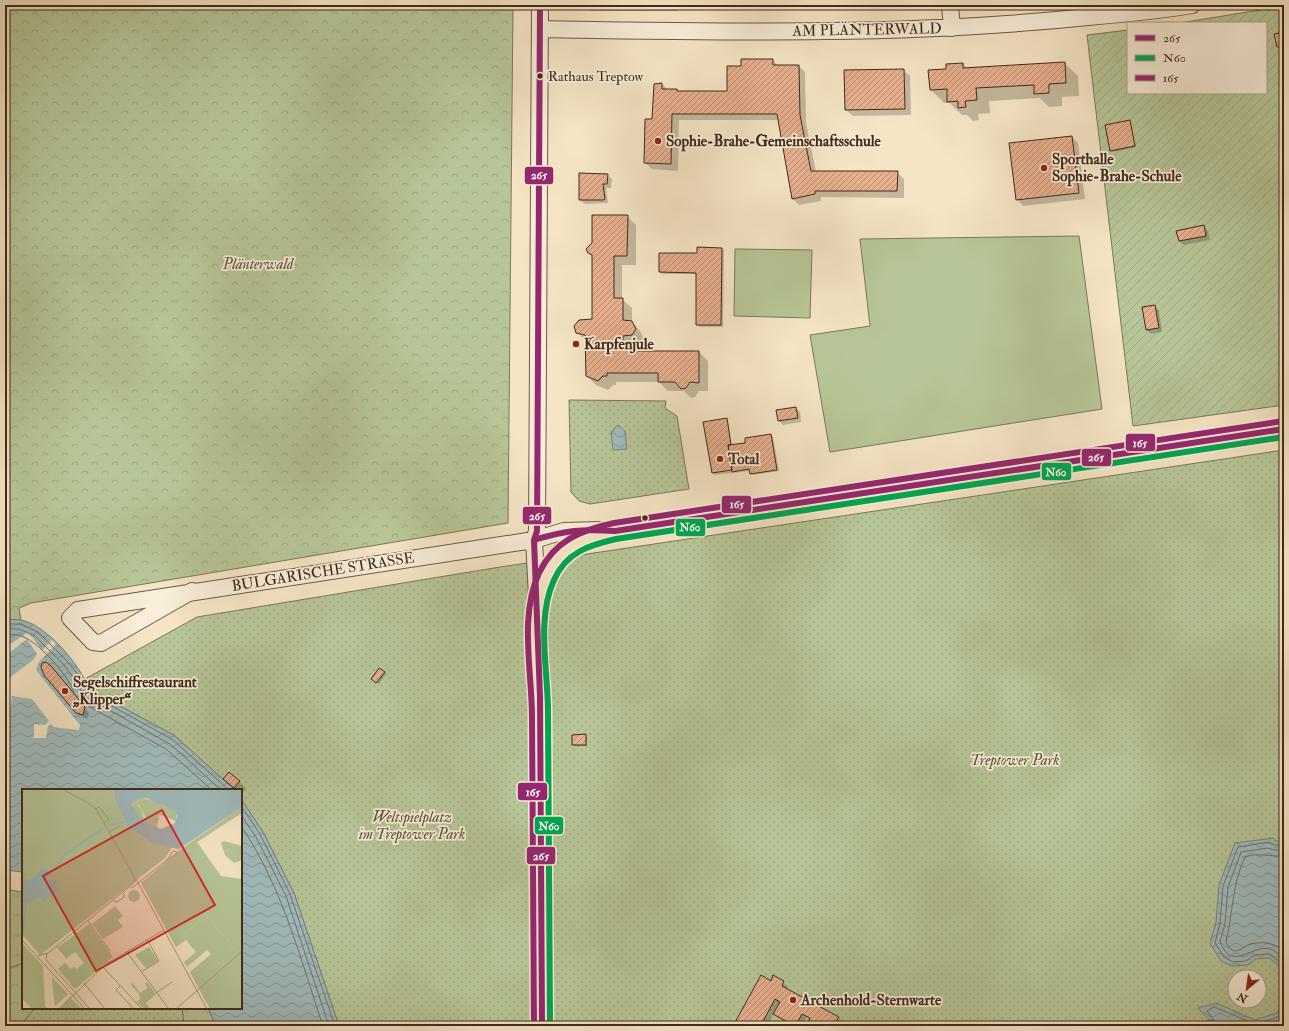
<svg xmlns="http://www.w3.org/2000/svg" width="1289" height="1031" viewBox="0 0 1289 1031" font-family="'IM FELL Double Pica',serif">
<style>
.grass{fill:url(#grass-tufts);stroke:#7c785a}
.forest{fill:url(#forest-crowns);stroke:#7c785a}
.park{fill:url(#park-dots);stroke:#7c785a;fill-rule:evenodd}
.garden{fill:url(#garden-furrows);stroke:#7c785a}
.pitch{fill:#b7c698;stroke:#7c785a}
.water{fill:url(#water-waves);stroke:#7a827d}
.pier{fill:#f5e5c5}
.shadow{fill:#0003}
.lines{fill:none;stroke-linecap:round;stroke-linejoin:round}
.shore{stroke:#70736c;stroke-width:1}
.stream{stroke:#7a827d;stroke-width:4}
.building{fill:url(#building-hatch);stroke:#412a1b}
.minor-casing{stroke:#6e5946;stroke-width:18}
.major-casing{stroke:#412a1b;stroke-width:23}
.minor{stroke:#f8eed9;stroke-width:16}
.major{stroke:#f5e5c5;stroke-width:21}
.bus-1-casing{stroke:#f8eed9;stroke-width:9}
.bus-2-casing{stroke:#f8eed9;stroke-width:9}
.bus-3-casing{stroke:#f8eed9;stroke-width:9}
.bus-1{stroke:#95276e;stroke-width:6}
.bus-2{stroke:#00a651;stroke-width:6}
.bus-3{stroke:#95276e;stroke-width:6}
.bus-dot{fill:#412a1b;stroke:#f8eed9;stroke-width:1.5}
.poi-dot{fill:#8f2418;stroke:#f8eed9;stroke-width:1.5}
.labels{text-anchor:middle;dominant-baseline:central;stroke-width:3.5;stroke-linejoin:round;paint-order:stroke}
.bus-label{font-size:14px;fill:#412a1b;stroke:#f8eed9;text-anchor:start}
.street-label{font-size:15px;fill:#412a1b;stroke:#f8eed9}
.poi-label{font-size:15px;font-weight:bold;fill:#412a1b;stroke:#f8eed9;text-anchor:start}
.park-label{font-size:15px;font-style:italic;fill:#5e513a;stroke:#f8eed9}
.inset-river{fill:none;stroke:#a0bcbe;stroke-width:2}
.inset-road{fill:none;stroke:#ad9a81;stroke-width:1}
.view{fill:#d62828;fill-opacity:0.15;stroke:#d62828;stroke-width:2}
.inset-edge{fill:none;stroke:#412a1b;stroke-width:2}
.line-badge{stroke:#f8eed9;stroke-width:1.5}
.badge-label{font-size:11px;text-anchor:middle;font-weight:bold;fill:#fff}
</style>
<defs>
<pattern id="grass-tufts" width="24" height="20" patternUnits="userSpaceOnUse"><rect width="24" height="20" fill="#b7c698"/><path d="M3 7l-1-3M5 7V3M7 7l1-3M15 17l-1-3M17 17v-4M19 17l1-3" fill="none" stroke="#9faa82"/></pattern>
<pattern id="forest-crowns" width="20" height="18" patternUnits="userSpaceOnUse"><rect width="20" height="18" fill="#b7c698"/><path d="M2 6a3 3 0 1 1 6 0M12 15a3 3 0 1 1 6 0" fill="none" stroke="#9faa82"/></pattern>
<pattern id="park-dots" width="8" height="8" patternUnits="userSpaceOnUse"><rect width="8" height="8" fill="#b7c698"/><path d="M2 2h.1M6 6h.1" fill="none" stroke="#9faa82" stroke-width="1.8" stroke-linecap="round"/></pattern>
<pattern id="garden-furrows" width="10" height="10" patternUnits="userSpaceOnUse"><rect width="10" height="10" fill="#b7c698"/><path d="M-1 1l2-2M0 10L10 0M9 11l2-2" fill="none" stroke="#9faa82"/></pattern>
<pattern id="water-waves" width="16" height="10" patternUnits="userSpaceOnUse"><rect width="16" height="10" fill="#a0bcbe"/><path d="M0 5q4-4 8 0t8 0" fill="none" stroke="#84999a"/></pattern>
<pattern id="building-hatch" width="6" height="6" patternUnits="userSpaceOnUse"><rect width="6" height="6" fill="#e7af8e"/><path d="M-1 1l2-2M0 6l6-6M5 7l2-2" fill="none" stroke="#bd8f73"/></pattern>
</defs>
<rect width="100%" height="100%" fill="#f5e5c5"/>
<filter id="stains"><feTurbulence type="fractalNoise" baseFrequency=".005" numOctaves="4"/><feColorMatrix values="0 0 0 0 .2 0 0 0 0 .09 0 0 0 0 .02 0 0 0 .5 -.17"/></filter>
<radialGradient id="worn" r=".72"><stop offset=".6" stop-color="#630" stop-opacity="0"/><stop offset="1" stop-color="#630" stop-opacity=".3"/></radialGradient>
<path class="grass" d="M5,870L10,871V890L23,892V963L6,970Z"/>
<path class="forest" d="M5,5H513L508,523L31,603L19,608L21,620H5Z
M23,963V1008H35L20,1026H5V968L6,970Z
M182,1008H208L216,1026H184Z"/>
<path class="park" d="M569,400L666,401L665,408L677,416L689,489L590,504L579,501L571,492Z
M1284,450V1026H339L294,893L263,832L241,799V790H235L175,736L89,689L85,679L197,617L500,567ZM1235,977H1259V1001H1235Z
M35,1008H182L184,1026H20Z"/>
<path class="garden" d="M1284,6V405L1133,426L1087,35L1128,30V93H1266V23H1180Z"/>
<path class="pitch" d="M1079,236L1102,409L830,452L810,335L870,326L860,239Z
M735,249L812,250L810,318L734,316Z"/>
<path class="water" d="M618,425L625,431L627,449L613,450L611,431H614V428Z
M5,620C10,620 16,619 21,620C47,625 80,665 89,689L175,736L235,790H23V872L5,870Z
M241,799L263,832L294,893L339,1026H216L208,1008H241Z
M1274,838L1275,841H1284V979L1281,967L1269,958L1256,959L1248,965L1232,966L1221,961L1210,943L1216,922L1219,885L1235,843Z
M1284,990V1026H1211L1210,1021L1198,1008L1216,1003L1255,1020L1277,1013L1282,1002Z"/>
<path class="pier" d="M28,632L42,650L52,640L56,644L39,662L36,670L80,725L79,730L60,728L54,727L51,724L48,726L46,738H34V724L45,725L49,721L32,699L12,696L7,734L5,733V710L8,696L5,695V681L33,660L37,654L27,639L5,656V648Z"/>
<path class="shadow" d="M585,5H678V11H591Z
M1284,33V48L1280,49L1275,35Z
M773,60L778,66H799L805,72L806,123L816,172H897L904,179V198L821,197V201L799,205L792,198L779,120H679L678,171L652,169L645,163L653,120L655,84H662L668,90H676L679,92H728L742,67Z
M1064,63L1078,76L1079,96L1062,97V106L1049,107L1040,98L989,101L990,113L978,114L979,120L973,121L967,115H962L950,103H944L931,90L947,70L963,64L967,68Z
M903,70L910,76L911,115L853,116L846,110Z
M1129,122L1136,147L1113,152L1111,150Z
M1072,137L1078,143L1085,199L1023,206L1017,199Z
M607,175L612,179L611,188H606L608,203L585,204L580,200Z
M627,216L636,225V265H622V299L632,308V322L640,331L644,339L641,344L631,345V349H637L640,352H699L708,361V391H699L695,397L691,398L684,391H668L659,382H616V385H613L608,390L596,385L587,376L586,341L577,332L593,320V257L589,253Z
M1204,226L1208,231L1210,240L1184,245L1179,241Z
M722,249L724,250L723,327H699L697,325V274H662L660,272L698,254Z
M1155,306L1159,311L1162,332L1151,334L1147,330Z
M795,408L800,412L801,422L783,425L779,421Z
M727,419L728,421L732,446L746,443L771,435L773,437L779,471L753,475L751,471L714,475L713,473Z
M384,672L386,674L379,684L374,680Z
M57,673L89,713L87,719L82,717L77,713Z
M585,735L587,737V746H575L573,745Z
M229,773L246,788L242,794L241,790H237L231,786Z
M774,977L788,987L786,990L838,1018L843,1022L840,1026H808L811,1020L807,1017L802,1026H793L779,1018L774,1013L767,1026H734Z
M5,988L11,999L5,1002Z"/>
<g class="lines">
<path class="shore" d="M5,624H20L38,632L68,662L80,677L87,692L173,740L229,790
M5,629H19L35,636L64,665L75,680L84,696L170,744L221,790
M5,635C9,635 14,634 18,635C37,639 67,674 74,692
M83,703L166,749L212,790
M241,806L260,834L290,894L335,1026
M241,815L256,837L286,896L329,1026
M241,826C282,886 300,958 323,1026
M1284,845H1275L1269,842L1238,847L1223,886L1220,923L1215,943L1224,957L1233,962L1246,961L1255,955L1269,954L1284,965
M1284,850H1274L1268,848L1241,852L1228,887L1225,924L1220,942C1233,973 1250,944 1271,949C1276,951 1280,956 1284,959
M1284,856C1271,857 1258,852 1245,857C1232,884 1233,913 1226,942C1234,959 1241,947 1251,944C1263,941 1275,943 1284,951
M1214,1026L1213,1019L1207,1011L1214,1007L1255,1024L1279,1017L1284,1008"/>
<path class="stream" d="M1199,1026L1210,1021L1214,1022"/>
</g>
<path class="building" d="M1284,32V46L1277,47L1274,34Z
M741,59H773V65H799L800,115L811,171H898L897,191H815V194L792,199L777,114H672L671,164L644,163L645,119H652L654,84L662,83V89H677V91H727V66H741Z
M1065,62L1066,83L1049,84V93L1034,94V85L976,88L977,100L965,101L966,107L958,108V101L947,102V89L930,90L928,70L946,69V64L963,63V68Z
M904,69L905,109L845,110L844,70Z
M1130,120L1135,146L1110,151L1105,125Z
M1072,136L1079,193L1016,200L1009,143Z
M579,173L608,174L607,184H603L605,199L603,200H579Z
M592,215H628L627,256H614V298H623V320L632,321L636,329L632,335L623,336V348H638V351H699V383L690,382L686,388L681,389L675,382H658V373H607V376H603L598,381L586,376L585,335L576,333L574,326L579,320L592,319V255L588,253L586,249L592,243Z
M1204,225L1206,236L1179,241L1176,231Z
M697,247L722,248L721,325H696V273L659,272V253H697Z
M1155,305L1159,328L1146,330L1142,307Z
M796,407L798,418L778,421L776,410Z
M727,418L731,445H728L732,470L712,473L703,422Z
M771,434L777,470L750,474L749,469L732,472L728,445L745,443V438Z
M46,662L52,667L85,707L83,715L76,713L44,675L41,667L42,663Z
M379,668L385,672L376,683L371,679Z
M586,734V745H572V735Z
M229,772L240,781L234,788L223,779Z
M761,975L771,981L773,975L784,981L782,986L839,1017L834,1026H806L810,1018L802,1014L795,1026L773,1014L780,1002L775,999L761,1025L763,1026H733Z
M5,988L10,997L5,999Z"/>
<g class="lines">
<g class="minor-casing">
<path id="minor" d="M950,5L952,28
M540,29C723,32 905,36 1088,17C1123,14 1158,11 1192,5
M192,591L101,643L93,642L70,618L78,610L534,540L564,531L601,530
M537,596L534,540L537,531L540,5"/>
</g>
<g class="major-casing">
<path id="major" d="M542,1026C541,919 541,813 540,706C540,665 530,615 546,577C561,544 582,538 615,531L1284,429"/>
</g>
<use href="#minor" class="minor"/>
<use href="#major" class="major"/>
<g class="bus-1-casing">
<path id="bus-1" d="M540,5L537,531L534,540L540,697L542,1026
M534,540C567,530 581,529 615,531L1284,429"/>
</g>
<g class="bus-2-casing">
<path id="bus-2" d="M550,1026C549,921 549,816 548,711C548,670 536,619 554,580C566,552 590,545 616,539L1284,437"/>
</g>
<g class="bus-3-casing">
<path id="bus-3" d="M534,1026C533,923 533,820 532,717C532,671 519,616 539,573C554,541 581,530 614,523L1283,421"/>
</g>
<use href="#bus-1" class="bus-1"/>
<use href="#bus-2" class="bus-2"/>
<use href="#bus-3" class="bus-3"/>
</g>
<g class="bus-dot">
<circle cx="540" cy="76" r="3.5"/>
<circle cx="645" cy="518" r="3.5"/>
</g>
<g class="poi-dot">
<circle cx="658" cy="141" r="4"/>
<circle cx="1044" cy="168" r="4"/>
<circle cx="576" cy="344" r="4"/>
<circle cx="720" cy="459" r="4"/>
<circle cx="65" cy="691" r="4"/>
<circle cx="793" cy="1000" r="4"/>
</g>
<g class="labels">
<g class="bus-label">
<text x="548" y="76">Rathaus Treptow</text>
</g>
<g class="street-label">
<text transform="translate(867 30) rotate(-1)">AM PLÄNTERWALD</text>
<text transform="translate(323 572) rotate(-9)">BULGARISCHE STRASSE</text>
</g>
<g class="poi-label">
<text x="666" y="141">Sophie-Brahe-Gemeinschaftsschule</text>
<text x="1052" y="159">Sporthalle<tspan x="1052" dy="17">Sophie-Brahe-Schule</tspan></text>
<text x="584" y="344">Karpfenjule</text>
<text x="728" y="459">Total</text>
<text x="73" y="682">Segelschiffrestaurant<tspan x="73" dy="17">„Klipper“</tspan></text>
<text x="801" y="1000">Archenhold-Sternwarte</text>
</g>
<g class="park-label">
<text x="258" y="264">Plänterwald</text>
<text x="1015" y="760">Treptower Park</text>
<text x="412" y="817">Weltspielplatz<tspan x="412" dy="17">im Treptower Park</tspan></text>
</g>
</g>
<g transform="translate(22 789)">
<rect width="220" height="220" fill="#f5e5c5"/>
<path d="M125,193L134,205L124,214L128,220H122L115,213L118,210L117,205L109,196L111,194L118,204L126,199L123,195ZM48,208L59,219L37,220Z" fill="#b7c698"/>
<path d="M119,9L113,15L119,19L122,29H137L134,40L119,31L111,19L112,11ZM145,15L154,21V32L138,26ZM220,18V24L175,53L199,87L220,90V220H188L176,198L216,164L185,127L160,146L164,151L154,158L119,94L159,60ZM202,52L220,57V71L212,74L203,66L199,54Z" fill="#b7c698"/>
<path d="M0,0H91L94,14L106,38L131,55L150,58L143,69L18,166L0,145ZM119,9L145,15L132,34H126L119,19L117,16L114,18L113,15ZM106 107a6 6 0 1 1 12 0a6 6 0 1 1-12 0ZM127,158L136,172L124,179L113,166Z" fill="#b7c698"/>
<path d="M185,127L216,164L176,198L168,183L189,165L185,161L165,178L162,173L174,163L160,146ZM67,135L91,168L53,200L36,180L43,174L49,180L52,178L55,180L62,174L53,163L45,169L36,158ZM0,154L21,177L23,217L26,220H10L0,210ZM30,188L46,205L33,217L31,203Z" fill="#b7c698"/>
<path d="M93,117L101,127L96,131L101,138L81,150L70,135Z" fill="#b7c698"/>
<path d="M91,0H220V18L157,60L131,55L106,38L94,14ZM124,9L153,21L155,27L153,34L139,40L119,31L110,15L115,10ZM21,78L31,84L23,89L25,92L33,91L36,102L23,112L15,108L4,116L0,113V86L4,91L10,90Z" fill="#a0bcbe" fill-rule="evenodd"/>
<path class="inset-river" d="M86,36L103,33M29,84L45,64L81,39M1,146L4,115"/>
<path class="inset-road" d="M74,20L77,18L87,30L82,34M87,43L98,37M114,90L185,220M109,99L114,96L116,94L145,71L155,64V63L151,62L145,71M91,112L95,113L102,108V104M66,132L88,162M0,151L63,220M34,157L45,169M104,162L147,220M25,164L24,171L68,220M15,167L26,164L113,93L112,87L74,20L65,13L40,0M81,178L120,220M119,183L137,172L125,150M62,194L83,220M98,197L94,201L112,220M134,204L150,193M37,220L84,175L142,141M154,220L220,162"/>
<path class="view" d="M140,21L193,116L74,182L21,87Z"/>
<rect width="220" height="220" class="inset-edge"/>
</g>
<g class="line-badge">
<rect x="524" y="166" width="30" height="19" rx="4" fill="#95276e"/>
<rect x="1125" y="433" width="31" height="19" rx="4" fill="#95276e"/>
<rect x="1081" y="448" width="31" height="19" rx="4" fill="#95276e"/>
<rect x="1041" y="462" width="31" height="19" rx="4" fill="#00a651"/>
<rect x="721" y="495" width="31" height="19" rx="4" fill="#95276e"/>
<rect x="522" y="506" width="30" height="19" rx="4" fill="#95276e"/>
<rect x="675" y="518" width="31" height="19" rx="4" fill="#00a651"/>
<rect x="517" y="782" width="31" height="19" rx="4" fill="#95276e"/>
<rect x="534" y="816" width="30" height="19" rx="4" fill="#00a651"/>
<rect x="526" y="846" width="30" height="19" rx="4" fill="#95276e"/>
</g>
<g class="badge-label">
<text x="539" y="179">265</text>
<text x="1140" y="447">165</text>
<text x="1096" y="461">265</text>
<text x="1056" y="476">N60</text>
<text x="737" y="508">165</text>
<text x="537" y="520">265</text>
<text x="690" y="531">N60</text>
<text x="533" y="796">165</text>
<text x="549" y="830">N60</text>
<text x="541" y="860">265</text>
</g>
<rect width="1289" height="1031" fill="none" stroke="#f5e5c5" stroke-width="20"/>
<rect x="6" y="6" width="1277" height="1019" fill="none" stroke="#412a1b" stroke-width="2"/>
<rect x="10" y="10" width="1269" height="1011" fill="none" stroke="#412a1b"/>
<rect x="1127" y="22" width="140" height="72" fill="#f8eed9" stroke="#afa08d"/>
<rect x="1135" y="35" width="20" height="6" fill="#95276e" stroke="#afa08d"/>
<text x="1163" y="42" font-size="12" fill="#412a1b">265</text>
<rect x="1135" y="55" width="20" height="6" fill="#00a651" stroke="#afa08d"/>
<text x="1163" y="62" font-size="12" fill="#412a1b">N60</text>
<rect x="1135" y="75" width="20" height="6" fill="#95276e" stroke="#afa08d"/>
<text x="1163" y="82" font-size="12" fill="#412a1b">165</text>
<g transform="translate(1247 989) rotate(209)"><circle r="19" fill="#f8eed9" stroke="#afa08d"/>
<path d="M0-3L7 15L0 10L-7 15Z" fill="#8f2418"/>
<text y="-6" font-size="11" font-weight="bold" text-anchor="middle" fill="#412a1b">N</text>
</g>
<rect width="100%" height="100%" filter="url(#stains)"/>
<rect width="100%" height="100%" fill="url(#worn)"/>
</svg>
